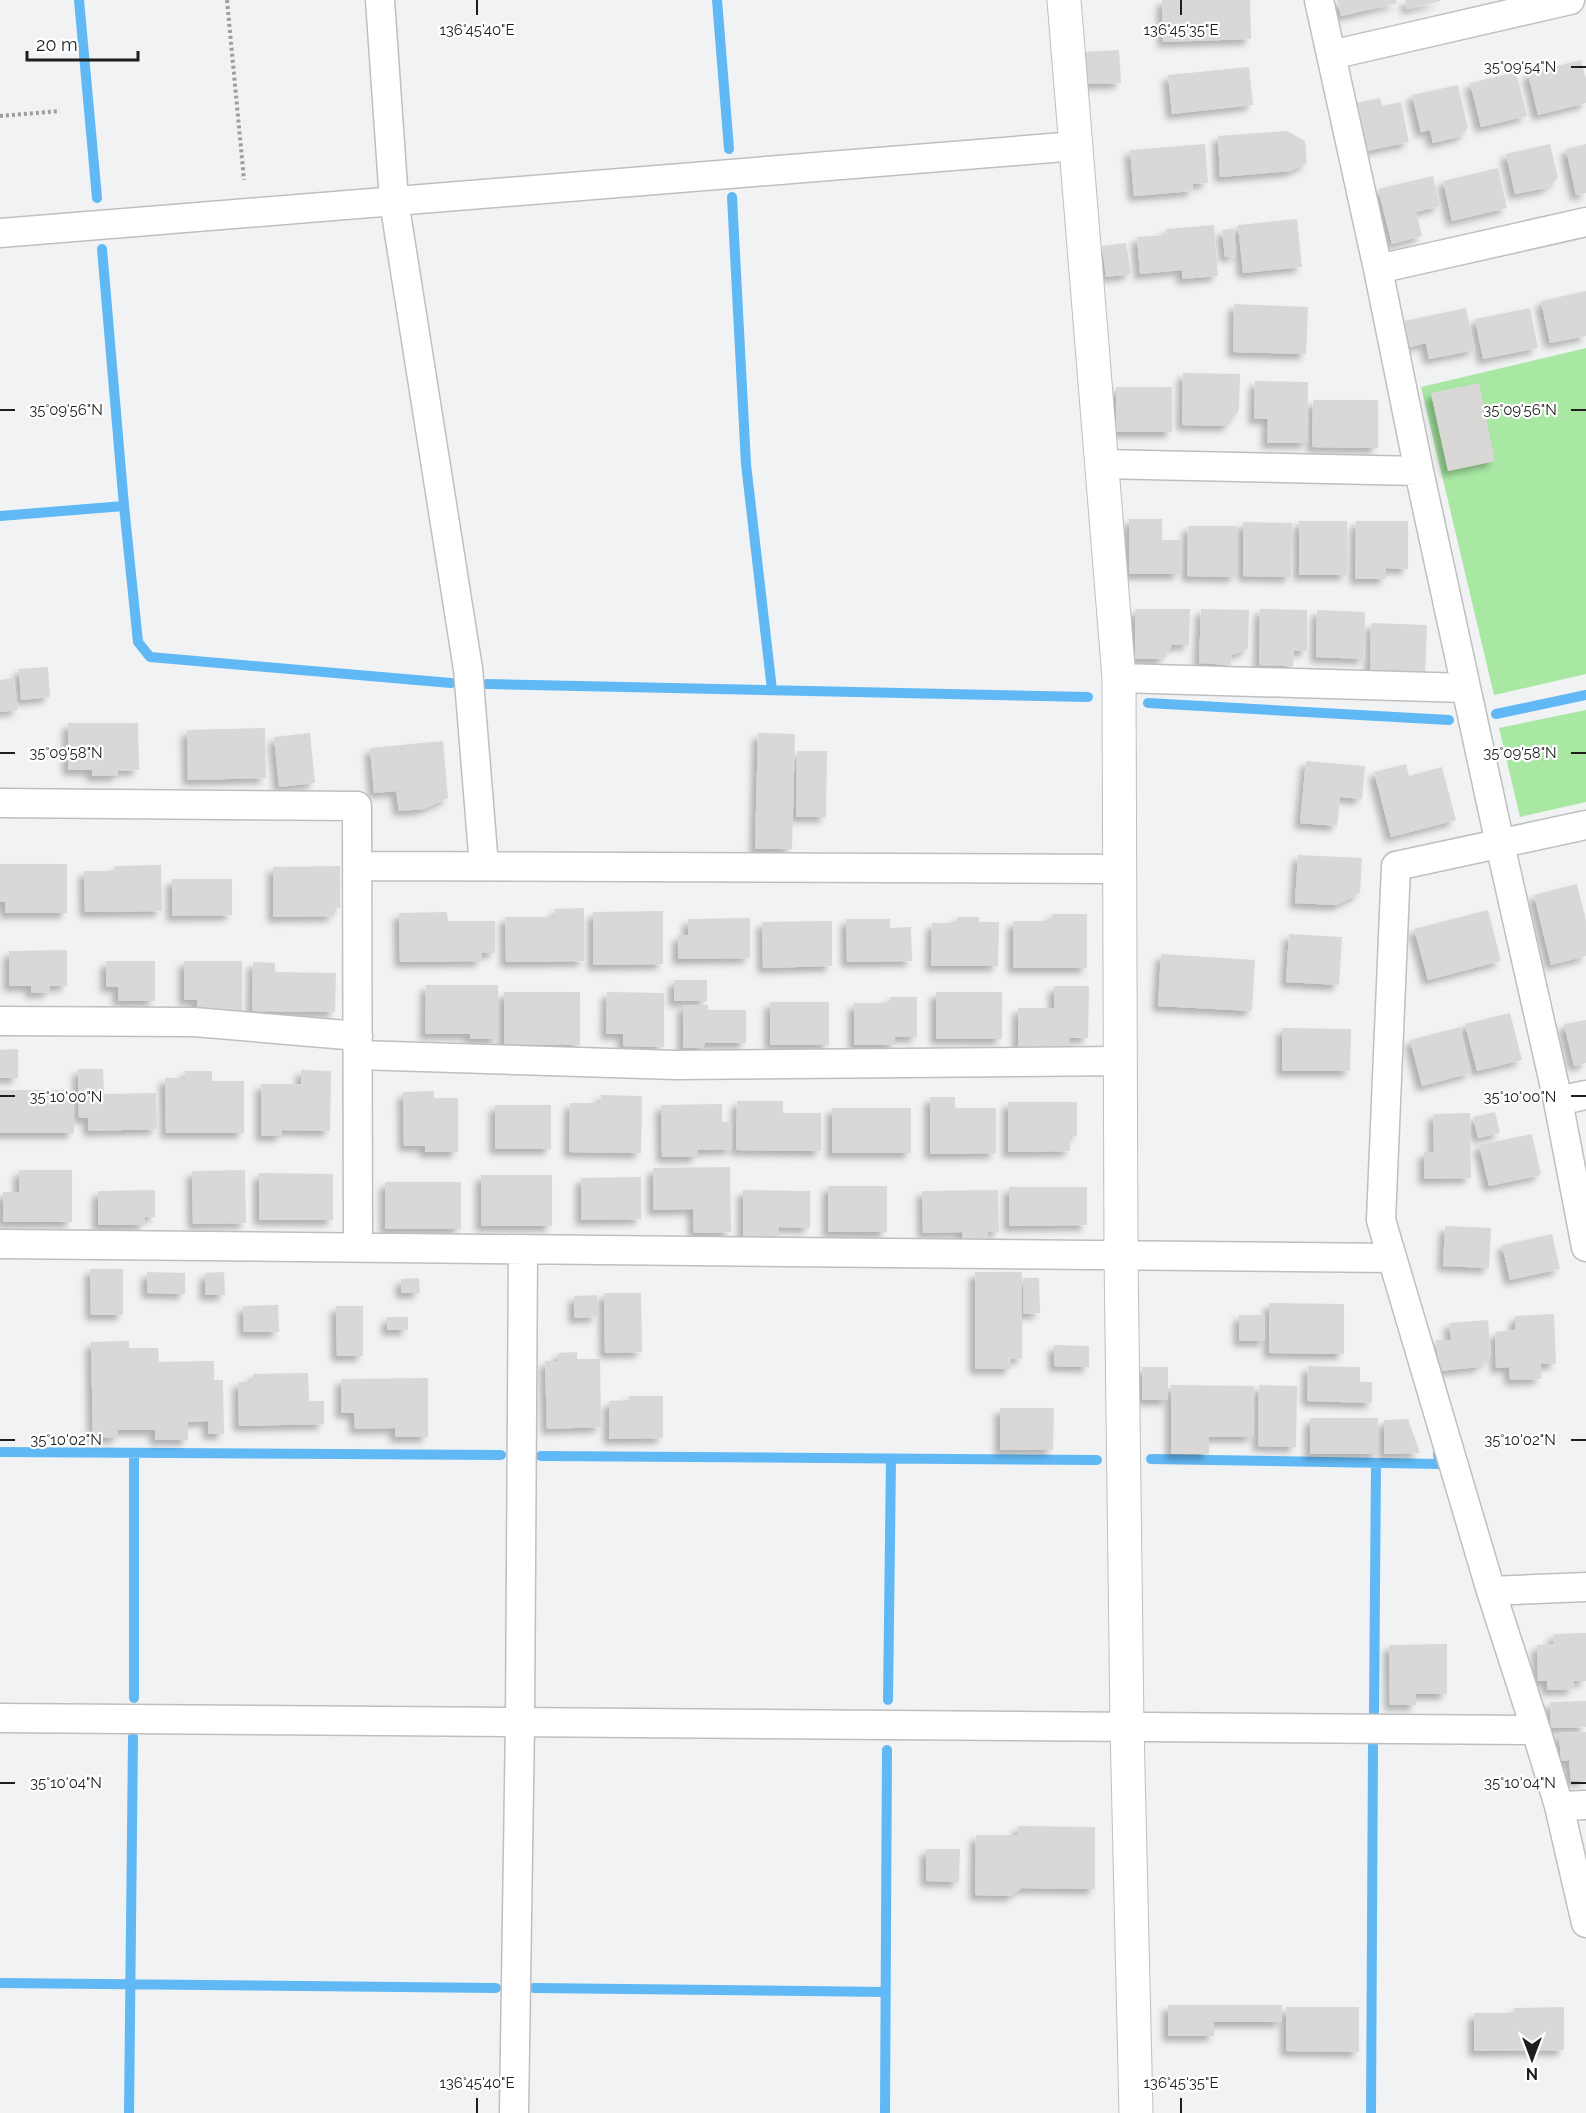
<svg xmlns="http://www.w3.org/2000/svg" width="1586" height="2113" viewBox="0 0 1586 2113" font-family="Raleway,sans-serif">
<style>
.green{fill:#a8e8a3}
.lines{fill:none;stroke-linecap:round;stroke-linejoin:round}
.stream{stroke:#60b8f4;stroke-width:10}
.building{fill:#dad8d7;filter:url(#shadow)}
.minor-casing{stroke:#bebfc0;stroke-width:31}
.tertiary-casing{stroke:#bebfc0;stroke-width:35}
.path{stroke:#9d9ea0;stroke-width:4;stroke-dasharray:3 3;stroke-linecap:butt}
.minor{stroke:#fff;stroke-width:28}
.tertiary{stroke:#fff;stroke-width:33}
.ticks{fill:none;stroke:#1e1e1f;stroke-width:2}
.ticks-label{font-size:15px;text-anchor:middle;fill:#1e1e1f;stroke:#fff;stroke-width:4.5;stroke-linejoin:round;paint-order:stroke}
</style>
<defs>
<filter id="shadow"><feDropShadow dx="-5.5" dy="5.5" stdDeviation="3" flood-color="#0004"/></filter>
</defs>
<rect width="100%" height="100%" fill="#f1f2f4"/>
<path class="green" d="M1586,348V674L1494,695L1421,387Z
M1586,710V802L1520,817L1499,728Z"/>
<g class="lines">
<path class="stream" d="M79,0L97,198
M717,0L729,149
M732,197L746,464L772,690
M102,249L124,506
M0,516L124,506L138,642L150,657L451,683
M487,684L1088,697
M1148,703L1449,720
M1496,714L1586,695
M0,1452L501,1455
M541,1456L1097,1460
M1151,1459L1440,1464L1438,1454
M134,1698V1454
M888,1700L891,1459
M1374,1713L1376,1463
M0,1983L496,1988
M534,1988L886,1992
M129,2113L133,1737
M885,2113L887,1750
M1371,2113L1373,1746"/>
</g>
<path class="building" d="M1162,0H1250L1251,39L1163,42Z
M1337,0H1396L1397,3L1341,16Z
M1405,0H1440V1L1407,9Z
M1119,50L1121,83L1084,84L1082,52Z
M1581,60L1586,79V103L1538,115L1528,73Z
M1249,67L1253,105L1172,114L1168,75Z
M1516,72L1527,116L1481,127L1470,83Z
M1458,85L1468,128L1462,136L1433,143L1430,130L1421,132L1412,95Z
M1380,98L1382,106L1401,102L1409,142L1362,152L1351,104Z
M1287,131L1305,141L1307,163L1291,171L1220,177L1218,136Z
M1205,144L1208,183L1193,184V191L1134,196L1130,150Z
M1550,144L1558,178L1546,188L1515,194L1506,154Z
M1586,144V193L1576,195L1566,149Z
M1498,168L1507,208L1452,221L1443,181Z
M1433,176L1440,206L1416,212L1422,236L1392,244L1378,189Z
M1297,219L1302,267L1243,273L1238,225Z
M1214,225L1218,276L1182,279V270L1140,274L1137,237L1167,235L1166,229Z
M1234,229L1236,256L1225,257L1222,230Z
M1126,243L1131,274L1106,277L1102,246Z
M1586,291V336L1550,343L1541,301Z
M1234,304L1308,307L1306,354L1233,352Z
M1466,308L1475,350L1429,359L1426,343L1410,347L1404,321Z
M1530,308L1538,348L1483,359L1475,319Z
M1183,373L1240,374L1239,410L1227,426L1182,425Z
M1255,381L1308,382L1307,443H1267L1268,419H1254Z
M1479,383L1495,461L1448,471L1431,393Z
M1116,387H1172V432H1116Z
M1313,400H1378V448L1312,447Z
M1129,519H1162V540H1180V574H1129Z
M1299,521H1347V575H1299Z
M1356,521H1408V569L1386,568V579H1355Z
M1243,522L1292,523L1291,577L1243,576Z
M1188,526H1236V577L1187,576Z
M1135,609H1190L1189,645H1172L1163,659H1135Z
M1201,609L1249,610L1248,649L1232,655L1231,665L1199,663Z
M1260,609L1307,610V651H1294L1293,666L1259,665Z
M1317,610L1365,612L1364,659L1316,657Z
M1371,623L1427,625L1425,675L1370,673Z
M48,667L50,697L21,700L19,669Z
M14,678L18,710L0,712V680Z
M68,723H138L139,770L118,771V776H92V770H68Z
M265,728L266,778L188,780L187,730Z
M310,733L315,783L279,787L274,737Z
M758,733L795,734L792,849H755Z
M443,741L448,798L424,809L399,811L396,791L374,793L370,748Z
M797,751H827L826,817H796Z
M1306,761L1365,766L1362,799L1340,797L1337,826L1300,823Z
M1406,764L1409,776L1442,767L1456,820L1391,837L1374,772Z
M1298,855L1362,858L1360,893L1337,905L1295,903Z
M0,864H67V913H5V902H0Z
M161,865L162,911L85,912L84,871H115V866Z
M340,866V908H334V916L273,917V867Z
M172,879H232V915L172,916Z
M1577,884L1586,921V956L1551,965L1534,895Z
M584,908V961L506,962L505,917H556L555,909Z
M1488,910L1501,961L1428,980L1414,929Z
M663,911V964L593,965V912Z
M447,912L448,921H495V953H482V961L400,962L399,913Z
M1052,914H1087V968H1013V921H1052Z
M957,917H979V922H999L998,966H931L932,923H957Z
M750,918V958L678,959V935H688V919Z
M846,919H890V928L911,927L912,961L847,962Z
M832,921V966L763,968L762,922Z
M1289,934L1342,937L1339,985L1286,982Z
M67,950V986H50V992L31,993V986H9V951Z
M1161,954L1255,960L1252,1011L1158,1006Z
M106,961H155V1001H118V987H106Z
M184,961H242V1013H197V1000H184Z
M253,962L275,963V972L336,973L335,1012L252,1011Z
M674,980H707V1001H674Z
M426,985H498V1039H470V1034H425Z
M1054,986H1089L1088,1038H1070V1047H1018V1008H1054Z
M504,992H580V1045L504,1044Z
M607,992L664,993V1047L623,1046V1034H606Z
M936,992H1002V1039H936Z
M890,997H917V1037H895V1045H854V1003H890Z
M770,1002H829V1045H770Z
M683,1005H708V1010H746V1043H705L703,1048H683Z
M1510,1013L1522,1060L1477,1071L1465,1024Z
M1586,1020V1063L1574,1066L1564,1024Z
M1460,1027L1471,1073L1422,1086L1410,1040Z
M1282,1028L1351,1029L1350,1071H1282Z
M18,1049V1078H0V1050Z
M78,1069H103L104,1094L156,1093L157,1129L89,1131L88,1118H79Z
M301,1070L331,1071L330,1131L282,1130V1136H261V1084H301Z
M185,1071H212V1081H244V1133H166L165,1078H185Z
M0,1090H74V1133H0Z
M434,1091V1098H458V1152H425V1146H404L403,1092Z
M601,1095L642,1096L641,1153L569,1152L570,1103H600Z
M930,1097H955V1108H996V1153L930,1154Z
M737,1101H783V1113H821V1151L736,1150Z
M1008,1102H1077V1136H1070V1151L1008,1152Z
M722,1104V1122H732V1149L697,1150L698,1157H662L661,1105Z
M495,1105H551V1149H495Z
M832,1108H911V1153H832Z
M1495,1112L1500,1133L1478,1138L1473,1117Z
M1470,1113L1471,1178L1424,1179V1152H1434L1433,1114Z
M1532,1134L1541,1175L1489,1186L1479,1145Z
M730,1167L731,1232L694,1233L693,1209L653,1210V1168Z
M19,1170H72V1222H3V1192H19Z
M245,1170L246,1223L193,1224L192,1171Z
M259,1173L333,1174V1220H259Z
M481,1175H552V1226H481Z
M641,1177V1219L581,1220V1178Z
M385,1182H461V1229H385Z
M828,1186H887V1232H828Z
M1009,1187H1087V1225L1009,1226Z
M155,1190V1217H145V1225H98V1191Z
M743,1190L810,1191V1228L779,1227V1238L743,1237Z
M998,1190L999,1232H988V1239H962V1232L923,1233L922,1191Z
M1445,1226L1491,1228L1489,1268L1443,1266Z
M1552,1234L1560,1269L1510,1280L1502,1245Z
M90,1269H123V1315H91Z
M147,1272L185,1273V1294L147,1293Z
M224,1272L225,1295H205V1273Z
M975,1272H1022V1359H1011V1369H975Z
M419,1278L420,1293H401V1279Z
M1023,1278H1039L1040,1313L1023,1314Z
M604,1293H641L642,1352L605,1353Z
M597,1295V1317L574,1318V1296Z
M1269,1303L1344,1304V1354L1269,1353Z
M278,1305L279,1332H244L243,1306Z
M336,1306H363V1356H337Z
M1554,1314L1556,1364H1541V1379L1510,1380L1509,1367L1496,1368L1495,1332L1515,1330V1316Z
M1239,1315H1265V1341H1239Z
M387,1317H408V1330H387Z
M1488,1320L1491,1356L1479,1367L1439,1371L1436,1340H1451L1449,1323Z
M129,1341V1348H158L159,1362L214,1361V1380H223L224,1434H208V1421L188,1422V1440H155V1430H118V1438H93L91,1342Z
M1054,1345L1089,1346V1367L1054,1366Z
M577,1352V1359H600L601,1427L547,1429L545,1361H558V1353Z
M1308,1366L1360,1367V1382H1372V1403L1307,1401Z
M1142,1367H1168V1400H1142Z
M308,1373L309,1401H324V1424L239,1426L238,1382L253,1381V1374Z
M428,1378V1437H395V1428L355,1429L354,1413H341V1379Z
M1171,1385L1254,1386L1253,1437H1209V1454H1171Z
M1259,1385L1297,1386L1296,1447L1258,1446Z
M629,1396H663V1438L609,1439V1401L629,1400Z
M1000,1408H1054L1053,1450H1000Z
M1310,1418H1378V1454H1310Z
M1408,1419L1420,1453L1384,1454V1420Z
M1586,1633V1681H1573L1574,1689L1547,1690V1681H1538L1537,1645L1554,1644L1553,1634Z
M1447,1644V1694H1416V1705H1390L1389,1645Z
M1586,1701V1727L1551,1728L1550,1702Z
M1586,1732V1781H1571L1569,1760L1561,1761L1559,1733Z
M1018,1826L1095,1827V1889L1022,1888L1011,1896L975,1895L976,1835H1018Z
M926,1849H960L959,1882L926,1881Z
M1168,2005H1282V2022H1214V2036H1168Z
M1286,2007H1359V2052L1286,2051Z
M1564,2007V2050L1474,2051V2013H1514V2008Z"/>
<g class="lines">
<g class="minor-casing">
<path id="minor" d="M380,0L394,201L468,669L484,866
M1319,0L1378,269L1419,471L1500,844L1558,1101L1586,1247
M1331,55L1570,0
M0,233C358,201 717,175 1076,146
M1378,269L1586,222
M1101,464L1419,471
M1119,678L1466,688
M0,803L357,806L358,1247
M1586,825L1396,866L1381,1220L1491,1591L1536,1730L1559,1806L1586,1923
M358,866L1120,869
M0,1021L194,1022L358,1036
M358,1055L675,1065L1120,1061
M1558,1101L1586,1095
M0,1244L1391,1258
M1491,1591L1586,1587
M0,1718L1536,1730
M1559,1806L1586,1805
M514,2113L520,1721L523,1249"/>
</g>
<g class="tertiary-casing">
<path id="tertiary" d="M1064,0L1119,678L1121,1255L1127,1726L1136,2113"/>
</g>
<path class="path" d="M227,0L244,180
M0,116L60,111"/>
<use href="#minor" class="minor"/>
<use href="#tertiary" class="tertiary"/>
</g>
<path class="ticks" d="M477,0V15M1181,0V15M1571,67H1586M0,410H15M1571,410H1586M0,753H15M1571,753H1586M0,1096H15M1571,1096H1586M0,1440H15M1571,1440H1586M0,1783H15M1571,1783H1586M477,2098V2113M1181,2098V2113"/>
<g class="ticks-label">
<text x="477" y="35">136°45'40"E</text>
<text x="1181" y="35">136°45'35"E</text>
<text x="1520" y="72">35°09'54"N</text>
<text x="1520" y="415">35°09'56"N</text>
<text x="66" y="415">35°09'56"N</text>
<text x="1520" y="758">35°09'58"N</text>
<text x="66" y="758">35°09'58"N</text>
<text x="1520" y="1102">35°10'00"N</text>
<text x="66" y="1102">35°10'00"N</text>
<text x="1520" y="1445">35°10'02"N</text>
<text x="66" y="1445">35°10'02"N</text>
<text x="1520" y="1788">35°10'04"N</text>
<text x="66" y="1788">35°10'04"N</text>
<text x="477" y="2088">136°45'40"E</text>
<text x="1181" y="2088">136°45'35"E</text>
</g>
<g transform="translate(1532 2059) rotate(180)" stroke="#ffffff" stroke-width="4.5" paint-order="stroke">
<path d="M0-4.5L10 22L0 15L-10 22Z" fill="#1e1e1f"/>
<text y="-9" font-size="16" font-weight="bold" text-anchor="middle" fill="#1e1e1f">N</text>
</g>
<path d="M27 51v9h111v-9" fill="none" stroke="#1e1e1f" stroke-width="3"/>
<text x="36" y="51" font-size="18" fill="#1e1e1f" stroke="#ffffff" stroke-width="4.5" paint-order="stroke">20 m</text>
</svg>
